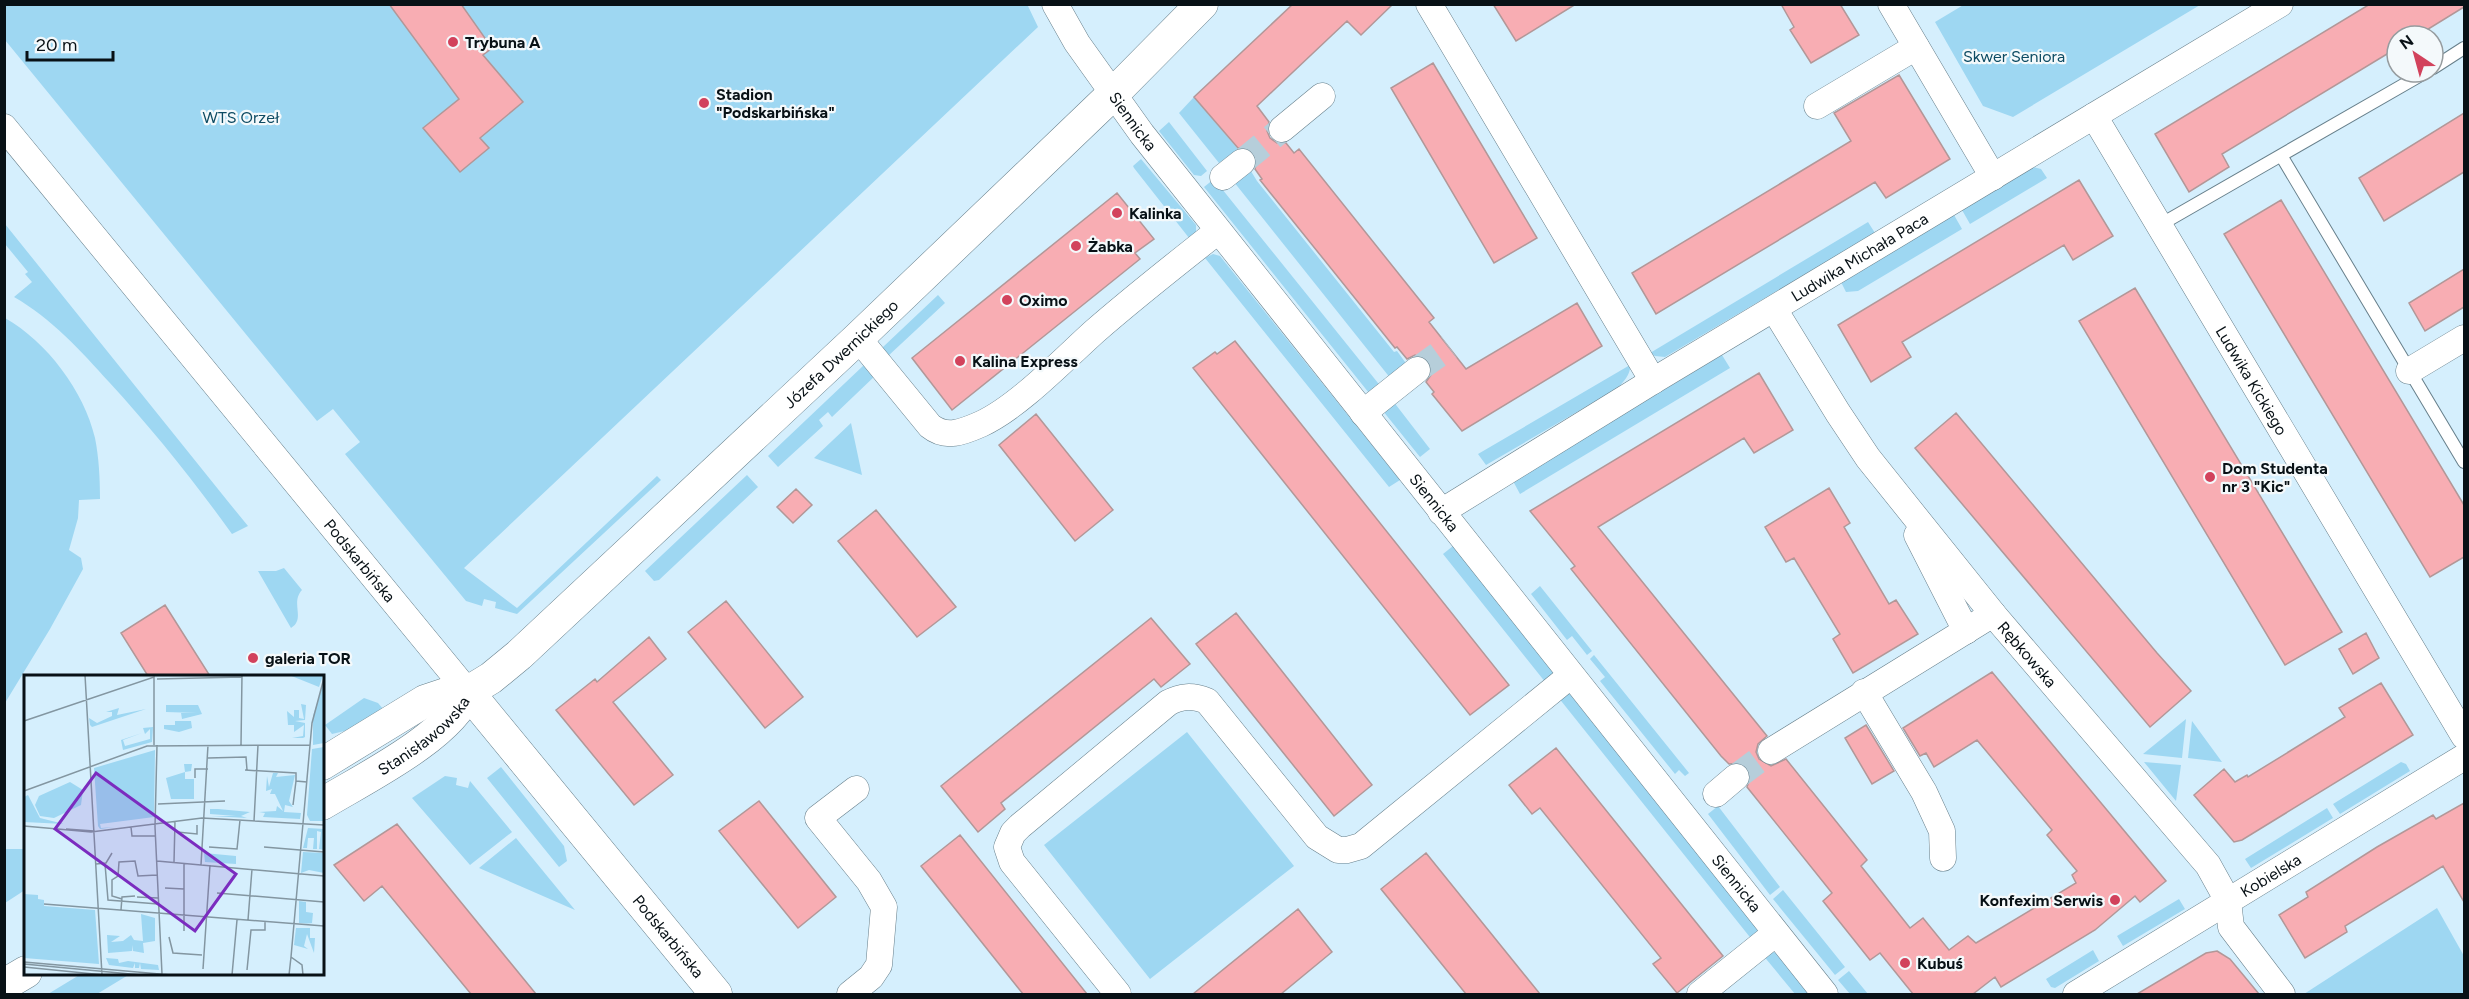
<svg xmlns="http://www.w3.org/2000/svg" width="2469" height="999" viewBox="0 0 2469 999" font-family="Figtree,sans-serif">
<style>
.green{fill:#9ed7f2}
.building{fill:#f8adb3;stroke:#b29798;stroke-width:1.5}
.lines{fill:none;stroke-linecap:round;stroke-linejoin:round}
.minor-tunnel{stroke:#b6ceda;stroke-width:26;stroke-dasharray:26 13;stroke-linecap:butt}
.service-casing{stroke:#68808c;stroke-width:14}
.minor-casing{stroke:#68808c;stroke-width:27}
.tertiary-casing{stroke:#68808c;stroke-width:33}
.service{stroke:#fff;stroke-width:12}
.minor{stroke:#fff;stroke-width:26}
.tertiary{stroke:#fff;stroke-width:32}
.poi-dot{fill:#d2425c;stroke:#f4f9fb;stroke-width:2}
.labels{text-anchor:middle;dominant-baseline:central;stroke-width:4.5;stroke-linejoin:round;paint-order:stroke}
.poi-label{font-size:16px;font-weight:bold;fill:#081116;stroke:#f4f9fb;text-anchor:start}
.park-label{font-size:16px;fill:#0d4b63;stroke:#f4f9fb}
.street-label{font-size:16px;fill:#081116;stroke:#f4f9fb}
.inset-road{fill:none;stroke:#8396a1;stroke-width:1.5}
.view{fill:#7b2cbf;fill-opacity:0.15;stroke:#7b2cbf;stroke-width:3}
.inset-edge{fill:none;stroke:#081116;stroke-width:3}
</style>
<rect width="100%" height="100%" fill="#d5effd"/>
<path class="green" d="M1027,4L1038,27L464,568L517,608L657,476L661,480L517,614L495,608L496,602L484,599L482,606L466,601L345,454L360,442L333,409L317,421L5,40L4,5Z
M1965,4H2200V5L2013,117L1983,106L1935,22Z
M1194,97L1238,149L1219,163L1179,113Z
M1169,122L1207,171L1201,176L1194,175L1159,131Z
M1141,159L1196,225V239L1193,243L1134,168L1133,166Z
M1246,163L1257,181L1394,352L1397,351L1408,366L1391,379L1230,177Z
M2033,167L2041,169L2047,178L1970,224L1962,210Z
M1214,179L1382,388L1369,393L1204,187Z
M1954,215L1962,229L1858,291L1846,292L1841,282Z
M1868,222L1875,233L1665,357L1655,356L1650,353Z
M5,224L230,504L248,526L232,534C194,481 153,430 109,382C81,351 51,318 14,297L32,282L25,274L28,272L5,244Z
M1213,254L1220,256L1400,480L1389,487L1205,258Z
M938,295L945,303L887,357L882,352L883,347Z
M5,318C47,342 84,391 95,438C99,458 100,479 100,499L79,500L78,518L69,550L81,558L83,569L50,629L5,703Z
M1722,355L1730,368L1520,494L1513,481Z
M864,365L877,374L832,417L828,412L819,420L823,426L778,467L768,456Z
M1630,365C1631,374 1624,381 1618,388L1486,465L1478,454Z
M1393,401L1430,449L1420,457L1383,411Z
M851,423L862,475L814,458Z
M747,475L758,487L659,580L654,581L645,571Z
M1453,546L1556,675L1546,683L1443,554Z
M284,568L302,590C290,603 306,619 291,628L258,571H276Z
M1540,586L1592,651L1587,655L1572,636L1567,640L1531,594Z
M1594,655L1689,773L1685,776L1679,770L1675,774L1600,681L1605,677L1590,659Z
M1569,693L1758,928L1753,941L1558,697Z
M364,698L378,703L384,710L357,728L332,734L325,725Z
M2186,719L2182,758L2143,754Z
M2192,721L2222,762L2188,758Z
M1187,732L1294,866L1150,979L1044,845Z
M2144,762L2181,765L2176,801Z
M2401,762L2406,764L2410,771L2340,814L2333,804Z
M501,767L564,846L567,861L559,867L487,778Z
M445,776L457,778L456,785L468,788L470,781L512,832L470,865L412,798Z
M1718,806L1780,887L1770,895L1708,814Z
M2327,808L2333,818L2251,868L2245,859Z
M516,838L575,910L479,868Z
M5,849H26L25,890L5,903Z
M1783,890L1845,967L1835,975L1773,899Z
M2179,899L2185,909L2123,946L2117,936Z
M2437,908L2464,956V994H2304Z
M2093,950L2099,961L2055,988L2051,987L2046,979Z
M1773,952L1777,953L1811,994H1795L1762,954Z
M1849,971L1868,994H1850L1838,980Z
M81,974H130L97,994H48Z"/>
<path class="building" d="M389,4H461L492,48L483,55L523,102L480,138L489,148L460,172L423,128L459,99Z
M1293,4H1393L1361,35L1347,21L1257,106L1269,122L1267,131L1270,138L1277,143H1286L1294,153L1299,149L1434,318L1429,322L1466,369L1577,303L1602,346L1462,431L1432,394L1434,392L1426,382L1431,375L1432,367L1428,360L1415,355L1407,359L1397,347L1395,348L1260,180L1262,179L1255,169L1257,160L1253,152L1247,148H1238L1194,97Z
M1493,4H1576L1516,41Z
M1781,4H1840L1859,35L1811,63L1790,30L1794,27Z
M2370,4H2464V7L2417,36H2397V48L2222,154L2229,167L2189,192L2155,134Z
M1433,63L1537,238L1494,263L1391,88Z
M1899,75L1950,159L1886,198L1875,182L1656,314L1632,273L1851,141L1834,113Z
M2464,113V172L2384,221L2359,178Z
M2079,180L2113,236L2073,260L2064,245L1902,342L1911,357L1871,382L1838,325Z
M1117,193L1154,239L1135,253L1140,259L952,410L912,358Z
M2281,200L2464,505V557L2430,577L2224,234Z
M2464,269V307L2425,331L2409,303Z
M2135,288L2342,632L2285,665L2079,321Z
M1235,341L1509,685L1470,715L1193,368L1215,352L1217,354Z
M1759,373L1793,430L1754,453L1744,438L1598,527L1767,736L1758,744L1756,752L1759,759L1771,766L1786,759L1867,860L1861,866L1910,928L1923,918L1949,950L1968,936L1976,943L2076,883L2072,875L2077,871L2047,835L2052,830L1977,740L1934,767L1926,753L1920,756L1903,728L1992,672L2166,881L2140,902L2135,896L2095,930L2001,987L1995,977L1973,994H1913L1880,953L1870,960L1823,901L1832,893L1747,787L1751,775L1748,768L1740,763L1729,764L1721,756L1571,569L1575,566L1530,511Z
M1956,413L2157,653L2191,691L2150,727L1915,448Z
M1036,414L1113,510L1075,541L999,445Z
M1829,488L1850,523L1844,527L1889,604L1896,600L1918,634L1853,673L1833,639L1840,634L1794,558L1786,562L1765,527Z
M796,489L812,505L793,523L777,507Z
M876,510L956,607L917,637L838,541Z
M726,601L803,697L765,728L688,632Z
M165,605L210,676H148L121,633Z
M1236,613L1372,785L1334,816L1196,644Z
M1151,618L1190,664L1161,687L1154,679L1001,803L1005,809L978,832L941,786Z
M2366,633L2379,658L2353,674L2339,649Z
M649,637L666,659L613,702L673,775L634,805L556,710L595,679L597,682Z
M2381,683L2413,735L2242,840L2234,842L2194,795L2224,769L2235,782L2247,775L2248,777L2345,717L2339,708Z
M1866,725L1894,771L1872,784L1845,738Z
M1556,748L1723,956L1677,993L1653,964L1661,958L1540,808L1532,814L1509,785Z
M759,801L836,897L798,928L719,831Z
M2464,803V902L2443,866L2345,926L2347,932L2305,958L2279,915L2308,897L2306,892L2377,847L2433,815L2436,819Z
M397,824L536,994H471L382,886L364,901L334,865Z
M960,835L1087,994H1023L921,866Z
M1426,853L1540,994H1466L1381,889Z
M1298,909L1332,952L1281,994H1193Z
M2217,951L2230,959L2259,994H2137L2206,953Z"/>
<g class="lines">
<path class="minor-tunnel" d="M1242,162L1282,129
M1417,370L1449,347
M1736,777L1771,751"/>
<g class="service-casing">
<path id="service" d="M2433,68L2464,48
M2282,157L2464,462
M2158,226L2426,72"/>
</g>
<g class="minor-casing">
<g id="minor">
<path id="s1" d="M1055,4L1077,43L1142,134L1825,994"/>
<path d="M1429,4L1653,381"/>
<path d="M1891,4L1993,177"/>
<path d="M1817,106L1916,47"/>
<path id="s2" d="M2094,116L2464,736"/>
<path id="s3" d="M4,127L468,692"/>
<path d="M1282,129L1322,96"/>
<path d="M1223,177L1242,162"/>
<path id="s4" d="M1774,309L1838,413L1868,458L1993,614L2208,865L2228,901L2231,927L2282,994"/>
<path d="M858,338L930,426C946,439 963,432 981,424C1018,407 1063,360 1094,332C1134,297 1176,264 1218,231"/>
<path d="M2409,371L2464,338"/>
<path d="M1363,413L1417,370"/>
<path id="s5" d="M1441,512L1653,381L2280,4"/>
<path d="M1917,535L1966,631"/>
<path d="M1864,692L1924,792L1942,831L1943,858"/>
<path d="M1771,751L1993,614"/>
<path d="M1716,794L1736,777"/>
<path d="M850,994L871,977L879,965L884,907L869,881L818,818L856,789"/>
<path d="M1118,994L1012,862L1007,847L1013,833L1020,826L1168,703C1181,696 1192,695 1207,701L1317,837L1338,850H1347L1361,846L1570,676"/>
<path d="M1700,994L1776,933"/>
<path id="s6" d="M2076,994L2464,757"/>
</g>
</g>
<g class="tertiary-casing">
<g id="tertiary">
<path id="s7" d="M468,692L716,994"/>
<path id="s8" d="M322,764L425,701L446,694L468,692L491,678L519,655L858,338L1114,93L1202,4"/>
<path id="s9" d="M322,804C365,778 449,737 468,692"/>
<path d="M4,985L26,972"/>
</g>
</g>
<use href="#service" class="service"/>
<use href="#minor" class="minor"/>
<use href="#tertiary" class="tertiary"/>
</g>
<g class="poi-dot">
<circle cx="453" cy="42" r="6"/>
<circle cx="704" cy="103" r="6"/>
<circle cx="1117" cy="213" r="6"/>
<circle cx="1076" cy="246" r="6"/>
<circle cx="1007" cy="300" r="6"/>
<circle cx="960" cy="361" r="6"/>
<circle cx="2210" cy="477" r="6"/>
<circle cx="253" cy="658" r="6"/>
<circle cx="2115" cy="900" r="6"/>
<circle cx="1905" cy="963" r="6"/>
</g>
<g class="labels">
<g class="poi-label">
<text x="465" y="42">Trybuna A</text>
<text x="716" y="94">Stadion<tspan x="716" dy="18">"Podskarbińska"</tspan></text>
<text x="1129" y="213">Kalinka</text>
<text x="1088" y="246">Żabka</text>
<text x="1019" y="300">Oximo</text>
<text x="972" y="361">Kalina Express</text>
<text x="2222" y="468">Dom Studenta<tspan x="2222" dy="18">nr 3 "Kic"</tspan></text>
<text x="265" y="658">galeria TOR</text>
<text x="2103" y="900" text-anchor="end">Konfexim Serwis</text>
<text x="1917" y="963">Kubuś</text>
</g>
<g class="park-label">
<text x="2014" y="56">Skwer Seniora</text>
<text x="241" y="117">WTS Orzeł</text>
</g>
<g class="street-label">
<text stroke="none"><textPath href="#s1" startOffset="141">Siennicka</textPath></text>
<text stroke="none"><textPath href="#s5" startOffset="490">Ludwika Michała Paca</textPath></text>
<text stroke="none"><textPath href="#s8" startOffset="669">Józefa Dwernickiego</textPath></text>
<text stroke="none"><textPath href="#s2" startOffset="308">Ludwika Kickiego</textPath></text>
<text stroke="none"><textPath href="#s1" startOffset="627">Siennicka</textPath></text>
<text stroke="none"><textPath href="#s3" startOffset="561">Podskarbińska</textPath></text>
<text stroke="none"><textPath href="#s4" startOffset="429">Rębkowska</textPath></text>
<text stroke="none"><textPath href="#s9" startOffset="123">Stanisławowska</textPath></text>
<text stroke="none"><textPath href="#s6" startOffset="228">Kobielska</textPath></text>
<text stroke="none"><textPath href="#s1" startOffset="1113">Siennicka</textPath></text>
<text stroke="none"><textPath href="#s7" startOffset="316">Podskarbińska</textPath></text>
</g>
</g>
<g transform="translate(24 675)">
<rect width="300" height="300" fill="#d5effd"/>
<path d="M265,0H299L295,12ZM300,6V68L289,70V41ZM277,29L282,30L281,45L271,46L281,48V62L279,63H268L279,61L280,50L270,57V50H264L263,36L270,42V35H275V43L280,44ZM142,30H174L178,39L158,44L157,38H173L142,37ZM95,33L93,40L122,34L68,52L66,50L65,43L73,48L88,41V37H82ZM151,46H167L168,53L155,57L140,54V50H151ZM129,52L128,67L99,75L97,65L118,58L99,65L101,71L126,64V54L121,59L119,53ZM300,72V146H286L283,140L288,74ZM131,75L130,142L76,149L77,153L90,152L76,154L74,151L70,93ZM160,89H168L167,96L161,97V104H170V124H147L142,103L161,97ZM249,98H254L252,102L271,100L265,126L269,132L261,130L260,137L277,138L276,144L239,142L241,138L235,137L252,136L253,131L259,136L251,119H246L248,114L242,116L243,101L245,112ZM46,107L59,115L57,130L30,143L16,141L11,130L15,121ZM4,120L16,143L40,149L0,147V122ZM186,134H194L226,137L217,141L223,143L187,141H212L186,139ZM284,153L300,154V175L295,174L297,157L293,156V174H289L290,163H284L283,173H279ZM279,177L300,178V198L285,195L277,198ZM180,178L212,181V189L181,187ZM0,219L14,220V224L20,225V231L71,235L75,289L0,283ZM275,226L282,227V237L289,238L288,248H283L290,249L275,248ZM117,239L131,243V266L119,268L120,278L109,276V270L108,276L84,278L83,260L96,261L87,267L99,266L107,260L110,265L119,266ZM272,253H286V263H291L290,278L283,259L280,271L284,274L270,270ZM82,283L94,284L95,288L104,286L134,290L135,295L117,294L116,288L115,293H111V288L109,293L85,290Z" fill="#9ed7f2"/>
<path class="inset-road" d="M61,0L78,300M133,4L218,2M0,46L130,2V70M133,70L131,152L138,299M217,70L218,0M184,83L222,82L223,95M221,95L272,98V106L283,107M171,103V94H184M0,116L123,71L286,70M134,129L201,126M269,130L272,106M230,146L234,70M0,151L67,157L178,143L300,150M107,152L108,161H131M42,154L70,156M153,157L173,159V150M185,172L213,174L216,145M240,172L300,177M133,186L300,201M150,187L151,146M160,188V256M72,189L82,188L88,178M81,189L84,225L134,229M177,190L184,70M141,213L160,214M193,218L300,227M113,222L134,223M98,224L88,221V205L94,201L95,187L111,186L114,201L133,200M20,229L300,251M97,235L98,222L111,221M224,245L228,194M145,262L149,278L178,280M267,282L288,48L300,3M0,287L147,300M0,289L117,300M0,292L80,300M179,294L186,190M223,295L227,255H241V247M208,300L213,245M265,300L267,282L278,290L279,300"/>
<path class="view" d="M72,98L212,199L171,256L31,154Z"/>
<rect width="300" height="300" class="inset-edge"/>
</g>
<rect width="2469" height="999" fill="none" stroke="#081116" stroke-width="12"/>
<g transform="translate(2415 54) rotate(324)"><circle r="28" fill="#f4f9fb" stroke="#969c9f" stroke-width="1.5"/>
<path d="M0-4.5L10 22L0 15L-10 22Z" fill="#d2425c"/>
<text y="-9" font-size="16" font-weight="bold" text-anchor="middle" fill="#081116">N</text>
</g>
<path d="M27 51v9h86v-9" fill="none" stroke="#081116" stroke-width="3"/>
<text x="36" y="51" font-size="18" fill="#081116" stroke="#f4f9fb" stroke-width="4.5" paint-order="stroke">20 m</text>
</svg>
